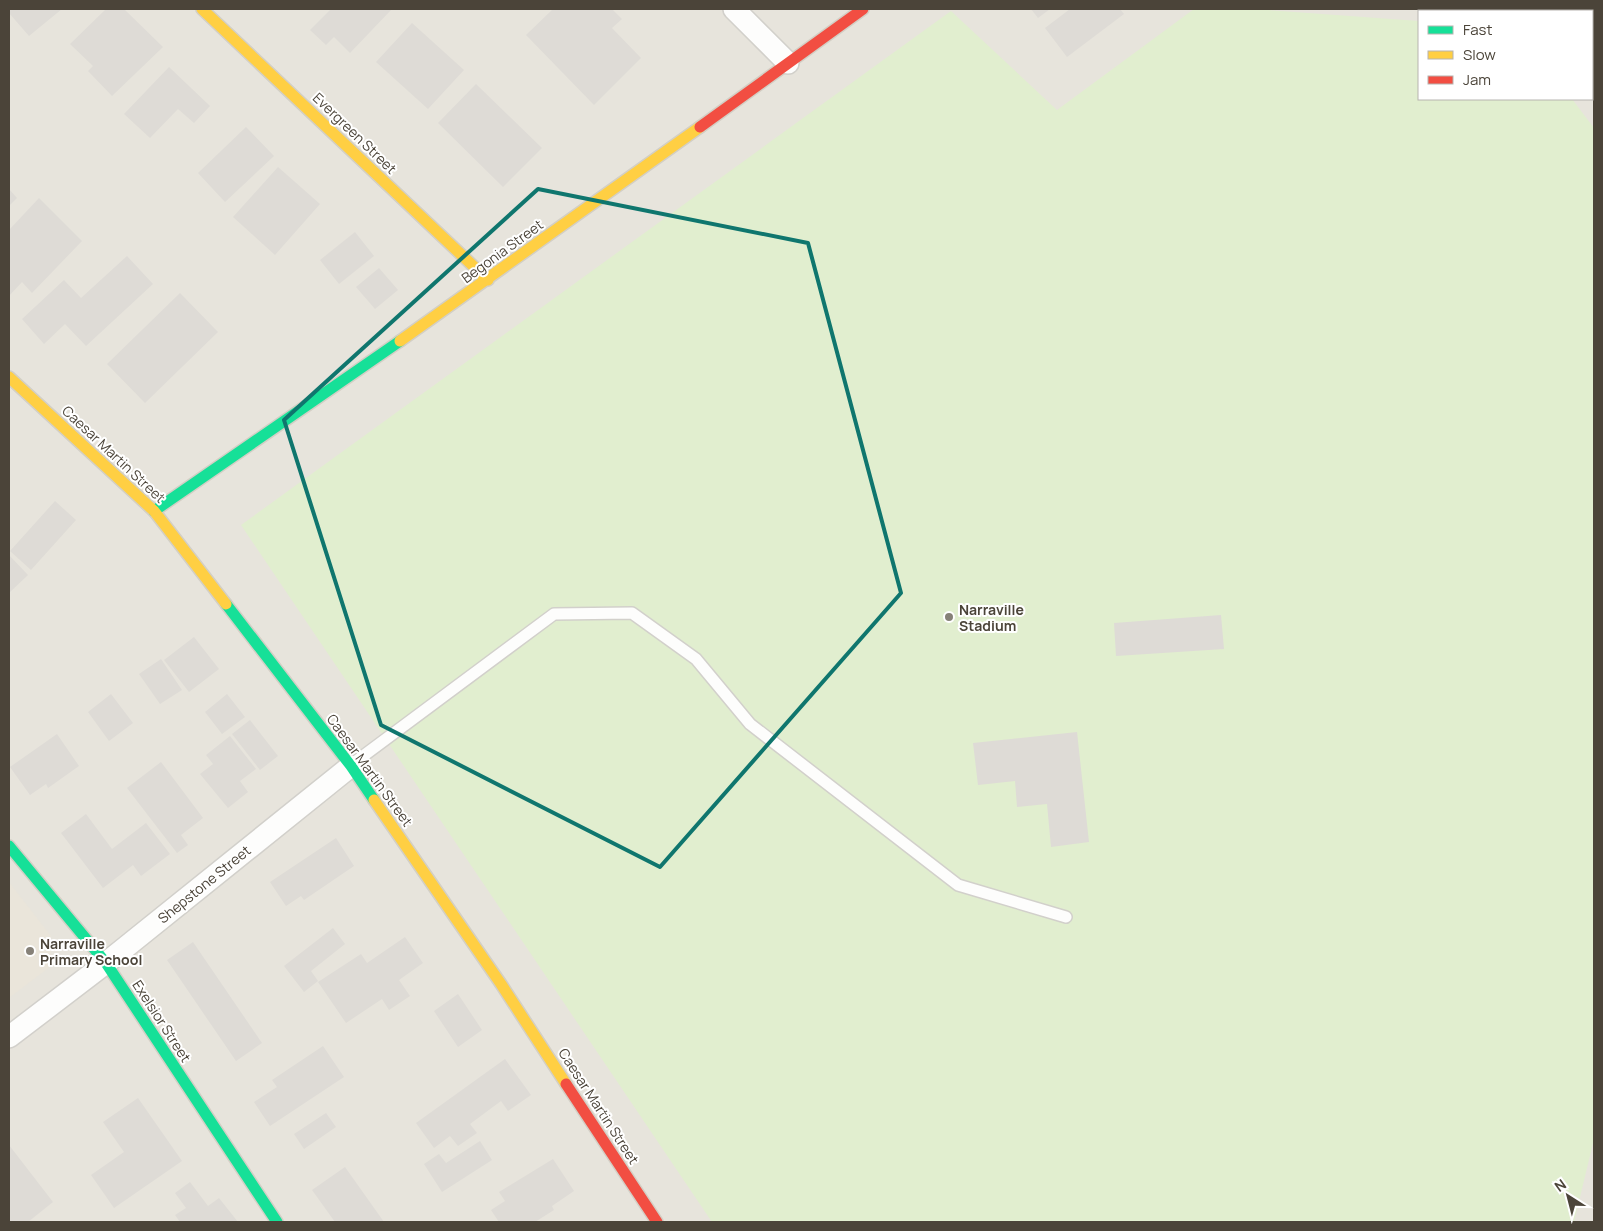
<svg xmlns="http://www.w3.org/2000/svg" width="1603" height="1231" viewBox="0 0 1603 1231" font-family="Manrope,sans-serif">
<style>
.residential{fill:#e7e4dc;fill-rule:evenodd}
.education{fill:#eae5da}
.grass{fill:#e1eecf}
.building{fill:#dedbd6}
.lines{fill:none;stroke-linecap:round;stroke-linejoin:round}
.lane-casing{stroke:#d2d0cb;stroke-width:14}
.street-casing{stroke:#d2d0cb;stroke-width:24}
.fast-casing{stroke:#d3cfc5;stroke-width:14}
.slow-casing{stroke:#d3cfc5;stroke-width:14}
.jam-casing{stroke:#d3cfc5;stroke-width:14}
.lane{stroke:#fdfdfc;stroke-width:11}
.street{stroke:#fdfdfc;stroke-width:21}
.fast{stroke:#16e098;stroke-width:11}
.slow{stroke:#ffcf43;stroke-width:11}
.jam{stroke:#f24e42;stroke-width:11}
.marked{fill:none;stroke:#0f766e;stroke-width:4;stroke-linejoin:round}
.poi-dot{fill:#868178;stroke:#fff;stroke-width:2}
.labels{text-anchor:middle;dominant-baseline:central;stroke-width:4;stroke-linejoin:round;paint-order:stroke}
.street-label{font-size:14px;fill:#4b4439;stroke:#fff}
.poi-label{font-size:14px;font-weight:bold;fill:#4b4439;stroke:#fff;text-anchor:start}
</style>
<rect width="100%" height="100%" fill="#f4f2ee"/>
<path class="residential" d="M9,9H1594V1222H9ZM1419,11H1592V99H1419Z"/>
<path class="education" d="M9,882L51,936V966L9,998Z"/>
<path class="grass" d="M1194,9H1254L1419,21V99H1572L1594,128V1139L1574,1222H712L241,525L951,11L1057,110Z"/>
<path class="building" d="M9,9H62L29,36L9,13Z
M106,9H124L163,47L112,96L88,71L93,66L70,44Z
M331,9H392L350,53L334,37L326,45L310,30Z
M553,9H612L622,19L612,28L641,58L594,105L526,35Z
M1031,9H1050L1038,18Z
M1070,9H1120L1124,14L1067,57L1045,28Z
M412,23L464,70L428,109L376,62Z
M169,67L210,106L194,123L178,109L150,138L124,114Z
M476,84L542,148L503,187L438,123Z
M246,127L274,156L225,202L198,173Z
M278,167L320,204L275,255L233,217Z
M9,189L17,198L9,206Z
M39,198L82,241L32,293L22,282L9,296V230Z
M355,232L374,256L339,284L320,260Z
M127,256L153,284L86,346L65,324L44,344L22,319L64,280L81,298Z
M379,268L398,290L375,309L356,287Z
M180,293L218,332L145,403L107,364Z
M55,501L76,520L31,570L10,551Z
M9,555L28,575L9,593Z
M1221,615L1224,649L1116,656L1114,623Z
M194,637L219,669L189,692L164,660Z
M161,659L182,690L160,704L139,674Z
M111,694L133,723L109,741L88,712Z
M227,694L245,717L222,734L205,712Z
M250,720L278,756L260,770L232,734Z
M1077,732L1089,842L1051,847L1047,804L1017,807L1015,781L978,785L973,743Z
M57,734L79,766L48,788L46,784L30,795L10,767Z
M230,736L256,769L240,781L248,792L228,808L200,774L213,764L206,755Z
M161,762L203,818L181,835L188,845L177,853L127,788Z
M86,814L112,849L146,823L170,854L141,876L133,865L103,888L61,833Z
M336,838L354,866L304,900L301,896L286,906L270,882Z
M333,928L345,944L311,971L318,981L304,992L284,966Z
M405,937L423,963L399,980L410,996L389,1010L382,999L346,1023L318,982L361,954L367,963Z
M193,942L262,1043L236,1061L167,960Z
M458,994L482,1030L458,1047L434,1011Z
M323,1046L344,1077L270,1126L254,1102L277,1087L272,1080Z
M505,1059L531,1095L508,1111L501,1101L470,1124L477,1133L458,1146L450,1136L434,1148L416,1123Z
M138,1098L182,1161L114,1208L91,1175L124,1152L103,1122Z
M326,1113L336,1127L304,1149L294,1134Z
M480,1141L492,1160L442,1192L424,1164L439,1154L446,1163Z
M9,1145L53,1202L28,1222H9Z
M553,1159L574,1191L552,1206L554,1210L535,1222H499L491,1210L505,1201L499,1192Z
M345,1167L384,1222H335L312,1190Z
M190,1182L208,1206L219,1198L238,1222H180L175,1215L186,1208L175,1193Z"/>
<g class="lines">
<g class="lane-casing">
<path id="lane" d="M351,765L554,614L632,613L696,659L750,724L958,885L1066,917"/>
</g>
<g class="street-casing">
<path id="street" d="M734,9L788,63
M1567,9L1569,11
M1592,42L1594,45
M9,1037L106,963L351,766"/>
</g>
<g class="fast-casing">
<path id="fast" d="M154,511L400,341
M226,604L351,766L374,800
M9,846L106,963L277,1222"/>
</g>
<g class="slow-casing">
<path id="slow" d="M202,9L488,280
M400,341L700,127
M9,377L154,511L226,604
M374,800L501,984L566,1084"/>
</g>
<g class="jam-casing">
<path id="jam" d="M700,127L863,9
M566,1084L657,1222"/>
</g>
<use href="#lane" class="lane"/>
<use href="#street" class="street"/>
<use href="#fast" class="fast"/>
<use href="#slow" class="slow"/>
<use href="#jam" class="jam"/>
</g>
<path class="marked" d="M538,189L808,243L901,593L660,867L381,725L284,420Z"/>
<g class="poi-dot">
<circle cx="949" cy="617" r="5"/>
<circle cx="30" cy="951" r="5"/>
</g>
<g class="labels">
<g class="street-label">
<text transform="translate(355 133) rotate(44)">Evergreen Street</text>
<text transform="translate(502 251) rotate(-36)">Begonia Street</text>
<text transform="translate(114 454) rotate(43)">Caesar Martin Street</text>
<text transform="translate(370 770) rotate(54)">Caesar Martin Street</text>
<text transform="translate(204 884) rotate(-39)">Shepstone Street</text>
<text transform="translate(162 1021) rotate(57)">Exelsior Street</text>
<text transform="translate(599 1106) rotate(57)">Caesar Martin Street</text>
</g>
<g class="poi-label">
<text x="959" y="609">Narraville<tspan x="959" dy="16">Stadium</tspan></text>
<text x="40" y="943">Narraville<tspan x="40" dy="16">Primary School</tspan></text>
</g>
</g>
<rect width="1603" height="1231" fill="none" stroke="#4b4439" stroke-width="20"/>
<rect x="1418" y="10" width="175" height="90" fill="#ffffff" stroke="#b7b4b0"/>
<rect x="1428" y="26" width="25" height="8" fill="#16e098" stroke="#b7b4b0"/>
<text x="1463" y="35" font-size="15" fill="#4b4439">Fast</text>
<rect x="1428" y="51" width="25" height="8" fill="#ffcf43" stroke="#b7b4b0"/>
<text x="1463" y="60" font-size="15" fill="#4b4439">Slow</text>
<rect x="1428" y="76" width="25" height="8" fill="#f24e42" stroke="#b7b4b0"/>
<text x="1463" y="85" font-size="15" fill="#4b4439">Jam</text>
<g transform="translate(1568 1196) rotate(324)" stroke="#ffffff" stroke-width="4" paint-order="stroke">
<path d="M0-4L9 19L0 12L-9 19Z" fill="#4b4439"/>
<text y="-8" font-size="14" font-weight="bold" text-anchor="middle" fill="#4b4439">N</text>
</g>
</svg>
